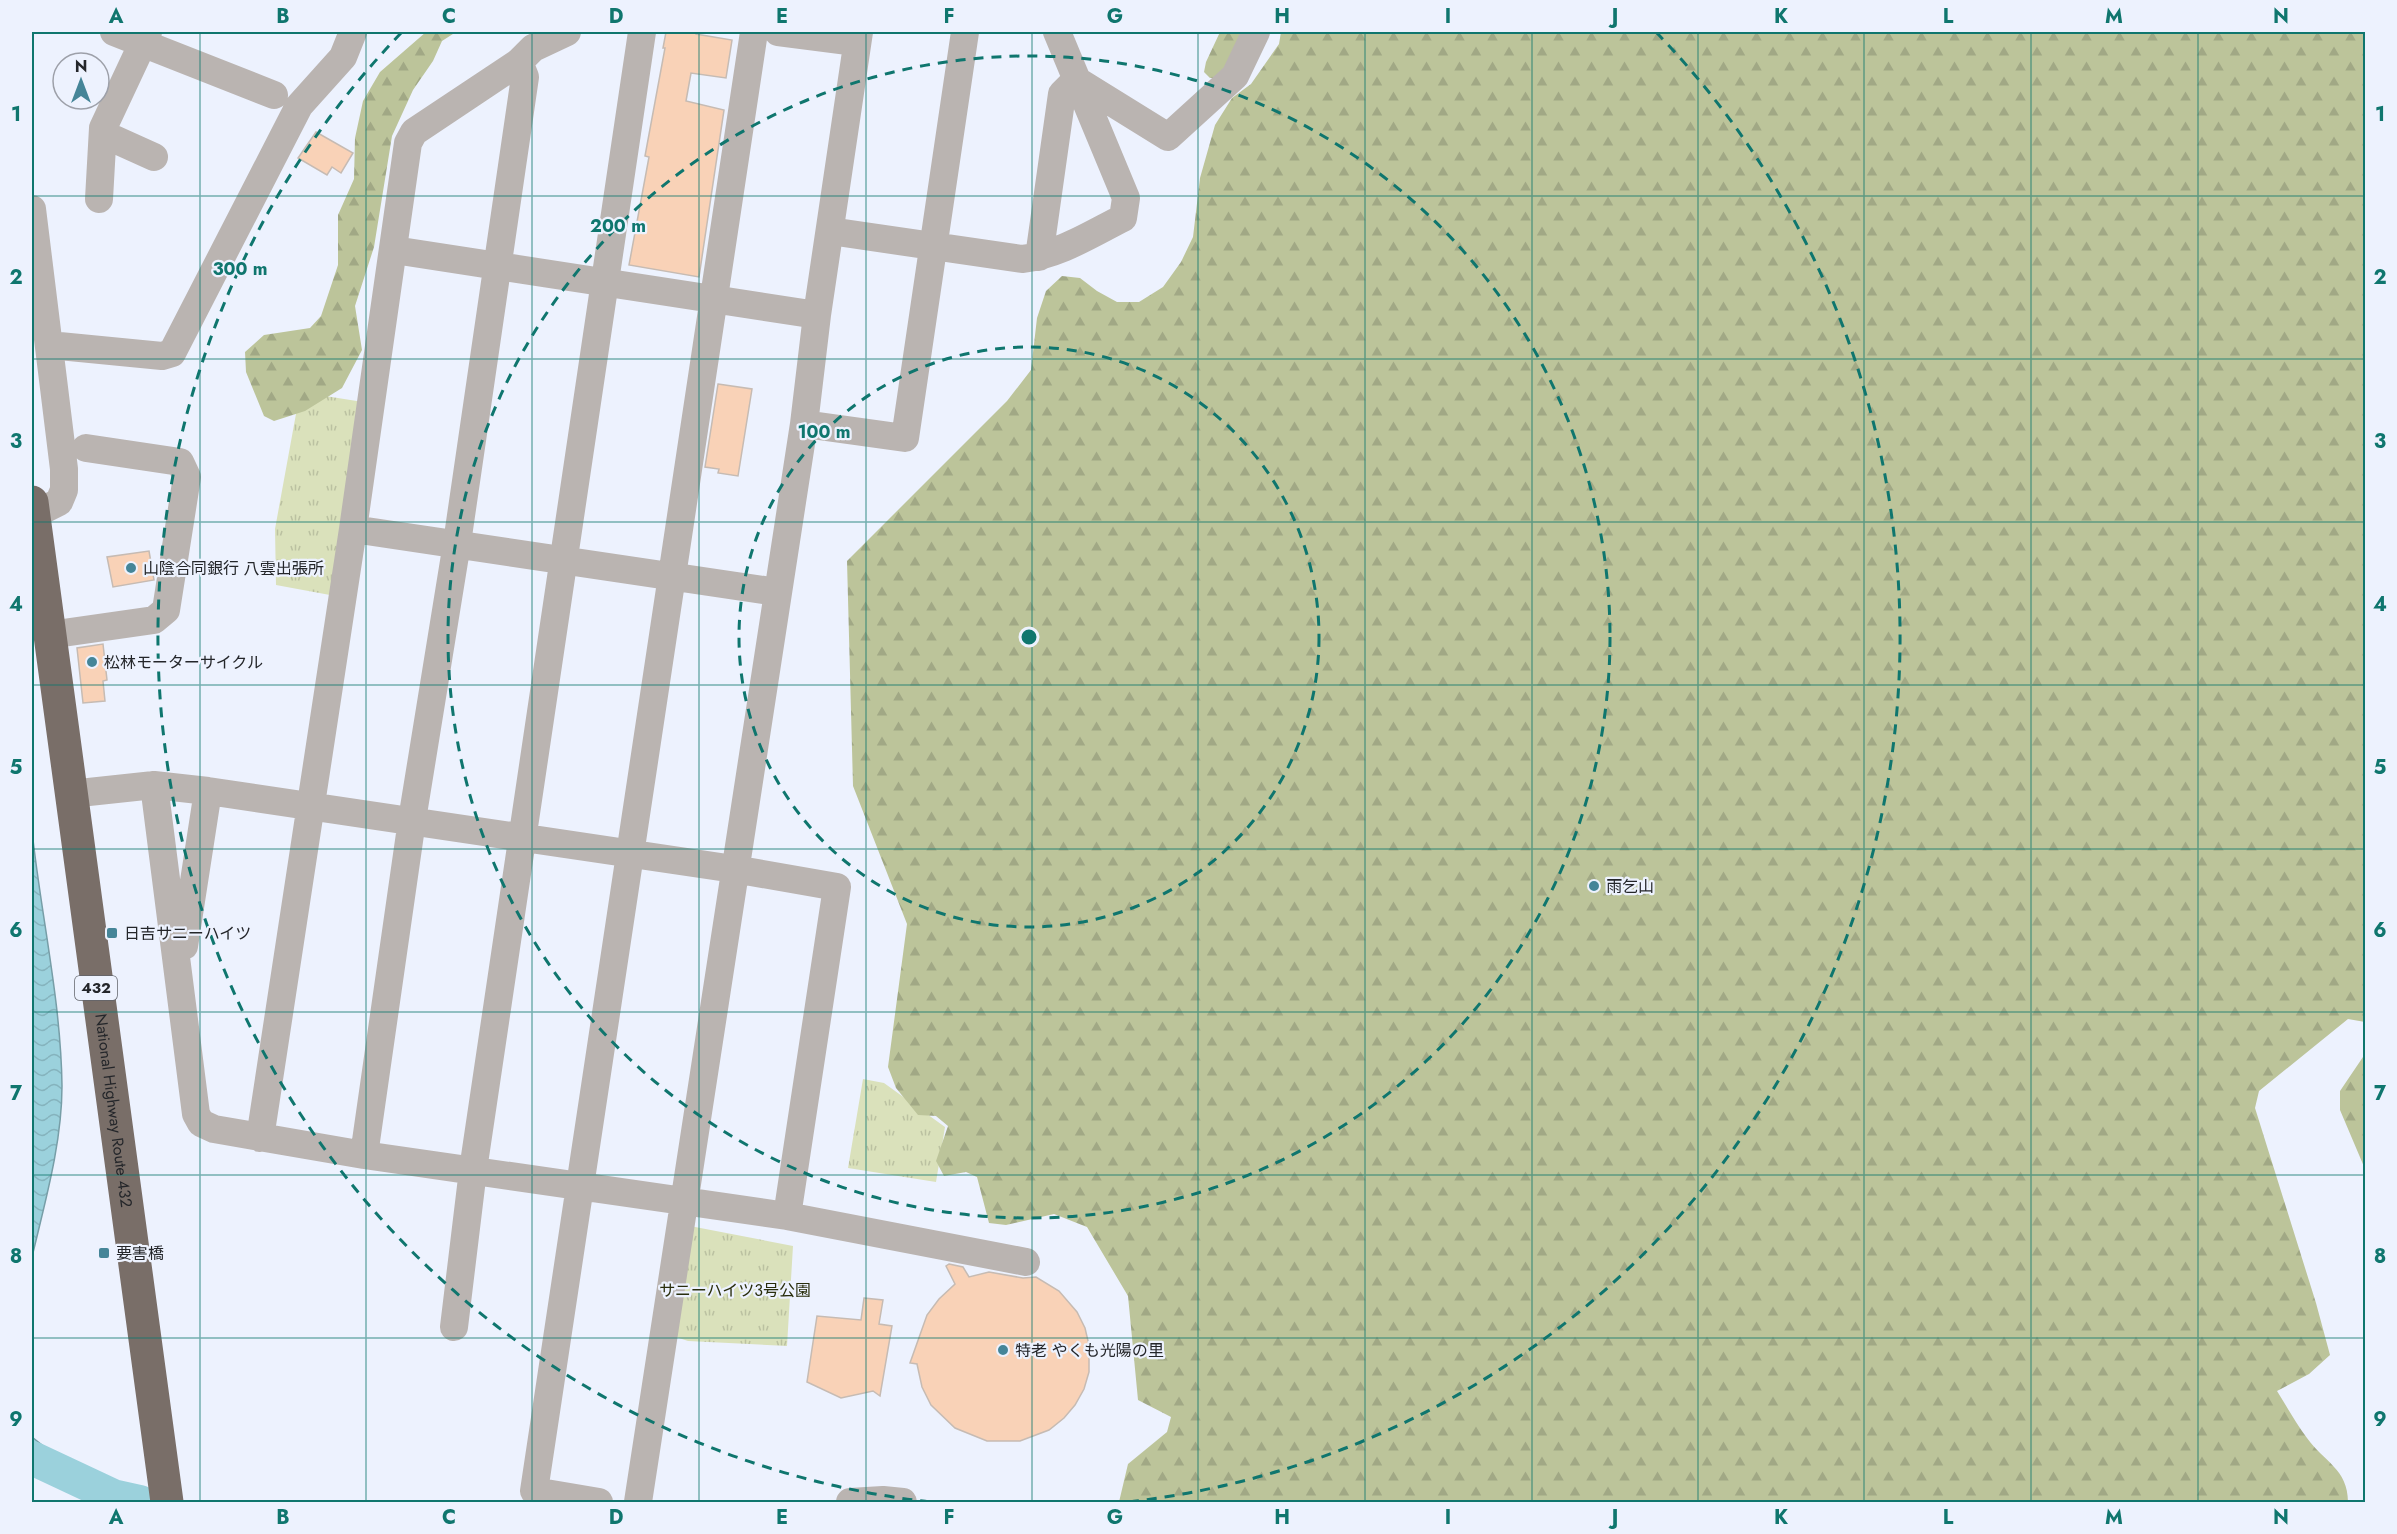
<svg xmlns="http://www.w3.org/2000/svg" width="2397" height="1534" viewBox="0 0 2397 1534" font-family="Jost,'Noto Sans JP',sans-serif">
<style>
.grass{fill:url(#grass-tufts)}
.forest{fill:url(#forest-firs)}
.water{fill:url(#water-waves);stroke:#779ea7;stroke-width:1.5}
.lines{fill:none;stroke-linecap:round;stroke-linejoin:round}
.river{stroke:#9bd1dc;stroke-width:34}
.building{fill:#f9d2b7;stroke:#c6bbb3;stroke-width:1.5}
.minor{stroke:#bab4b1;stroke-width:28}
.highway{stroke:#796e68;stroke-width:33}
.grid{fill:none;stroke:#0f766e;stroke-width:1.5;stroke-opacity:0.55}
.ring{fill:none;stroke:#0f766e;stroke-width:3;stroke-dasharray:10 8}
.poi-dot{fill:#458598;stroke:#edf2fe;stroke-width:2}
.labels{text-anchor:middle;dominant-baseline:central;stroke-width:4.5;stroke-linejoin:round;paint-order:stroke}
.shield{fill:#edf2fe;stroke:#60636a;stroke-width:1.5}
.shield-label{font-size:15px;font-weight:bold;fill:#24262a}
.poi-label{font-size:16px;fill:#24262a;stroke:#edf2fe;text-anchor:start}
.street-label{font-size:16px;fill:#24262a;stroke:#edf2fe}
.park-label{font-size:16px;fill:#292e0c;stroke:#edf2fe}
.centre{fill:#0f766e;stroke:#edf2fe;stroke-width:3}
.ring-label{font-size:18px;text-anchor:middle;font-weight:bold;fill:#0f766e;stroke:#edf2fe;stroke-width:4.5;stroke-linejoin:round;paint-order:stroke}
.neatline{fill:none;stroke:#0f766e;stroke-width:2}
.grid-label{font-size:20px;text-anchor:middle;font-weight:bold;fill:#0f766e}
</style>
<defs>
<pattern id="grass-tufts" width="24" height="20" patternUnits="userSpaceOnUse" patternTransform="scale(1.5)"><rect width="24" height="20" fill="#dae1bb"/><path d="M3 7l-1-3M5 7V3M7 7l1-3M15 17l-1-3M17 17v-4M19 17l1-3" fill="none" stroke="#bbc1a1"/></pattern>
<pattern id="forest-firs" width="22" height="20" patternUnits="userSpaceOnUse" patternTransform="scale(1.5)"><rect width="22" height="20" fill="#bcc49a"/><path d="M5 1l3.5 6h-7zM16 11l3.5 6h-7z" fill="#a1a885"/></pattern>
<pattern id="water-waves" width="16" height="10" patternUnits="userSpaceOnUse" patternTransform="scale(1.5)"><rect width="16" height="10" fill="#9bd1dc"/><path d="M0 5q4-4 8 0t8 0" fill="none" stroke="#85b3bd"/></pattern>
</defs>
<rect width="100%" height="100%" fill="#edf2fe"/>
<path class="grass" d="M300,392L363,402L330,595L276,585L275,529Z
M863,1079L884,1083L945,1127L936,1182L848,1168Z
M690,1226L793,1246L787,1346L688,1341L670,1335Z"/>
<path class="forest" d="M426,32H456L442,41L433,61L413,90L392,136L374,247L355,306L362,350L342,388L305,411L274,421L264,416L246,372L245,352L264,335L310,328L321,316L338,265V215L354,179L355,138L363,101L380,72Z
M1220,32H1251L1223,78H1210L1204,72L1206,62Z
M1281,32H2365V1022L2348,1019L2259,1091L2255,1108L2316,1303L2330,1355L2309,1374L2277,1391C2287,1407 2296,1423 2307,1438C2324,1462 2348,1469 2348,1502H1119L1128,1464L1167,1432L1171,1417L1138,1400L1128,1296L1087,1227L1054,1214L1006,1225L989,1223L977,1177L966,1172L944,1176L936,1161L948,1126L936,1116L918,1115L896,1088L888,1067L907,924L853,786L847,561L1007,401L1031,370L1037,318L1046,291L1062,276L1080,278L1097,291L1117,302H1139L1163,287L1181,262L1193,237L1200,178L1215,125L1232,98L1251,84L1279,44Z
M2365,1054V1169L2340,1110V1091Z"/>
<path class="water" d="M32,831C41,915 61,1001 62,1086C62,1143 45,1202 32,1257Z
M32,1437L71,1468L129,1490L131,1502H101L32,1472Z"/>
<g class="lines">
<path class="river" d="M32,1458L113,1496L140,1502"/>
</g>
<path class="building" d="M666,32H696V34L732,40L726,78L691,73L686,101L724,110L699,277L629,265L649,157L645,156L665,48H663Z
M316,132L353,153L341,173L332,167L327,175L298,158Z
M718,384L752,389L738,476L718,473L719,469L705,467Z
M149,551L154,580L113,587L107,557Z
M103,644L107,680L103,681L105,701L83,703L77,648Z
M949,1264L963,1267L969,1277L989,1272L1023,1278L1036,1277L1059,1291L1077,1312L1085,1328L1089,1345V1372L1084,1389L1075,1405L1064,1418L1049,1430L1020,1441H987L955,1428L931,1405L922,1387L917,1364L910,1363L927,1315L939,1299L955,1284L946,1266Z
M864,1298L883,1300L879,1324L892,1326L880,1396L873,1391L841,1398L807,1382L817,1316L861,1320Z"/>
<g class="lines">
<path class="minor" d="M114,32L274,95
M778,32L856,42
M103,134L154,157
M99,199L103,128L148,32
M32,209L64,469V490L59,502L33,515
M830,231L1022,259C1059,255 1091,234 1123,218L1126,198L1057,32
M394,250L817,315
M1039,257L1062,94L1076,80L1168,137L1235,76L1256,32
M49,345L162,356L172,353L299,106L343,57L353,32
M804,424L905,438L965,32
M353,529L777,592
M49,635L154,620L166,610L187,477L180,462L86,448
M154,785L196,1114L201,1123L214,1129L364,1155L787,1216L1026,1262
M70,794L154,785L208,791L734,869L837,887L787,1216
M184,946L208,791
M260,1138L353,529L408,143L414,132L519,62L533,48L567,32
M364,1155L412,820L457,543L525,77L519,62
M454,1327L473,1170L642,32
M599,1502L534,1491L754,32
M638,1502L804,424L817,315L859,32
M850,1502L883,1500L903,1502"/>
<path class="highway" id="s1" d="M32,502L167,1502"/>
</g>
<path class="grid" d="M200,32V1502M366,32V1502M532,32V1502M699,32V1502M866,32V1502M1032,32V1502M1198,32V1502M1365,32V1502M1532,32V1502M1698,32V1502M1864,32V1502M2031,32V1502M2198,32V1502M32,196H2366M32,359H2366M32,522H2366M32,685H2366M32,849H2366M32,1012H2366M32,1175H2366M32,1338H2366"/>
<g class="ring">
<circle cx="1029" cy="637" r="290"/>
<circle cx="1029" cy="637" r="581"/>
<path d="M930 1502A871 871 0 0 1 402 32M1656 32A871 871 0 0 1 1128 1502"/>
</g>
<g class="poi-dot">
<circle cx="131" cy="568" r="6"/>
<circle cx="92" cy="662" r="6"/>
<circle cx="1594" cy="886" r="6"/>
<rect x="106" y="927" width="12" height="12" rx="3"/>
<rect x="98" y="1247" width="12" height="12" rx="3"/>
<circle cx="1003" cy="1350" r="6"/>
</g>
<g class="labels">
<rect class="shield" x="75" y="976" width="42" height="24" rx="4.5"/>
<g class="shield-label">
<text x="96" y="988">432</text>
</g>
<g class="poi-label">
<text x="143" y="568">山陰合同銀行 八雲出張所</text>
<text x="104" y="662">松林モーターサイクル</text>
<text x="1606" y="886">雨乞山</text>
<text x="124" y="933">日吉サニーハイツ</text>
<text x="116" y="1253">要害橋</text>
<text x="1015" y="1350">特老 やくも光陽の里</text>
</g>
<g class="street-label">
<text stroke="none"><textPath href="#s1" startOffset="614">National Highway Route 432</textPath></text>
</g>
<g class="park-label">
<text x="735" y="1290">サニーハイツ3号公園</text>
</g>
</g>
<circle cx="1029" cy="637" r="9" class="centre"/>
<g class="ring-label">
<text x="618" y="232">200 m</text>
<text x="240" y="275">300 m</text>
<text x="824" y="438">100 m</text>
</g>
<rect width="2397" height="1534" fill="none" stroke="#edf2fe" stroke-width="66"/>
<g transform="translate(81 81)"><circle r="28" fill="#edf2fe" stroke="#9da0a9" stroke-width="1.5"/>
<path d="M0-4.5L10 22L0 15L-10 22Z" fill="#458598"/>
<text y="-9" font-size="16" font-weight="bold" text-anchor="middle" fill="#24262a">N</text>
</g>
<rect x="33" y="33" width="2331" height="1468" class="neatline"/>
<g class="grid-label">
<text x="116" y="23">A</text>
<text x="283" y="23">B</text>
<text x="449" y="23">C</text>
<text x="616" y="23">D</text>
<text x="782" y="23">E</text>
<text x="949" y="23">F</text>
<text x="1115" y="23">G</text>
<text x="1282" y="23">H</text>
<text x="1448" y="23">I</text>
<text x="1615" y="23">J</text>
<text x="1781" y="23">K</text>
<text x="1948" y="23">L</text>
<text x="2114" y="23">M</text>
<text x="2281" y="23">N</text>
<text x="16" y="121">1</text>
<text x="2380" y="121">1</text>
<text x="16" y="284">2</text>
<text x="2380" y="284">2</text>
<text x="16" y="448">3</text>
<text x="2380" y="448">3</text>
<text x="16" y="611">4</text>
<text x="2380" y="611">4</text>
<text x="16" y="774">5</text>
<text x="2380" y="774">5</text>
<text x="16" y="937">6</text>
<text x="2380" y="937">6</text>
<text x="16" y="1100">7</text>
<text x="2380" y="1100">7</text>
<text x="16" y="1263">8</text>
<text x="2380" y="1263">8</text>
<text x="16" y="1426">9</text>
<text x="2380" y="1426">9</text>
<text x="116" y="1524">A</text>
<text x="283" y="1524">B</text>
<text x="449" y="1524">C</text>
<text x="616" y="1524">D</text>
<text x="782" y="1524">E</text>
<text x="949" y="1524">F</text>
<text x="1115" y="1524">G</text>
<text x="1282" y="1524">H</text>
<text x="1448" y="1524">I</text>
<text x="1615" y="1524">J</text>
<text x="1781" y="1524">K</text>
<text x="1948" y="1524">L</text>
<text x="2114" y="1524">M</text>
<text x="2281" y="1524">N</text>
</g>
</svg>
